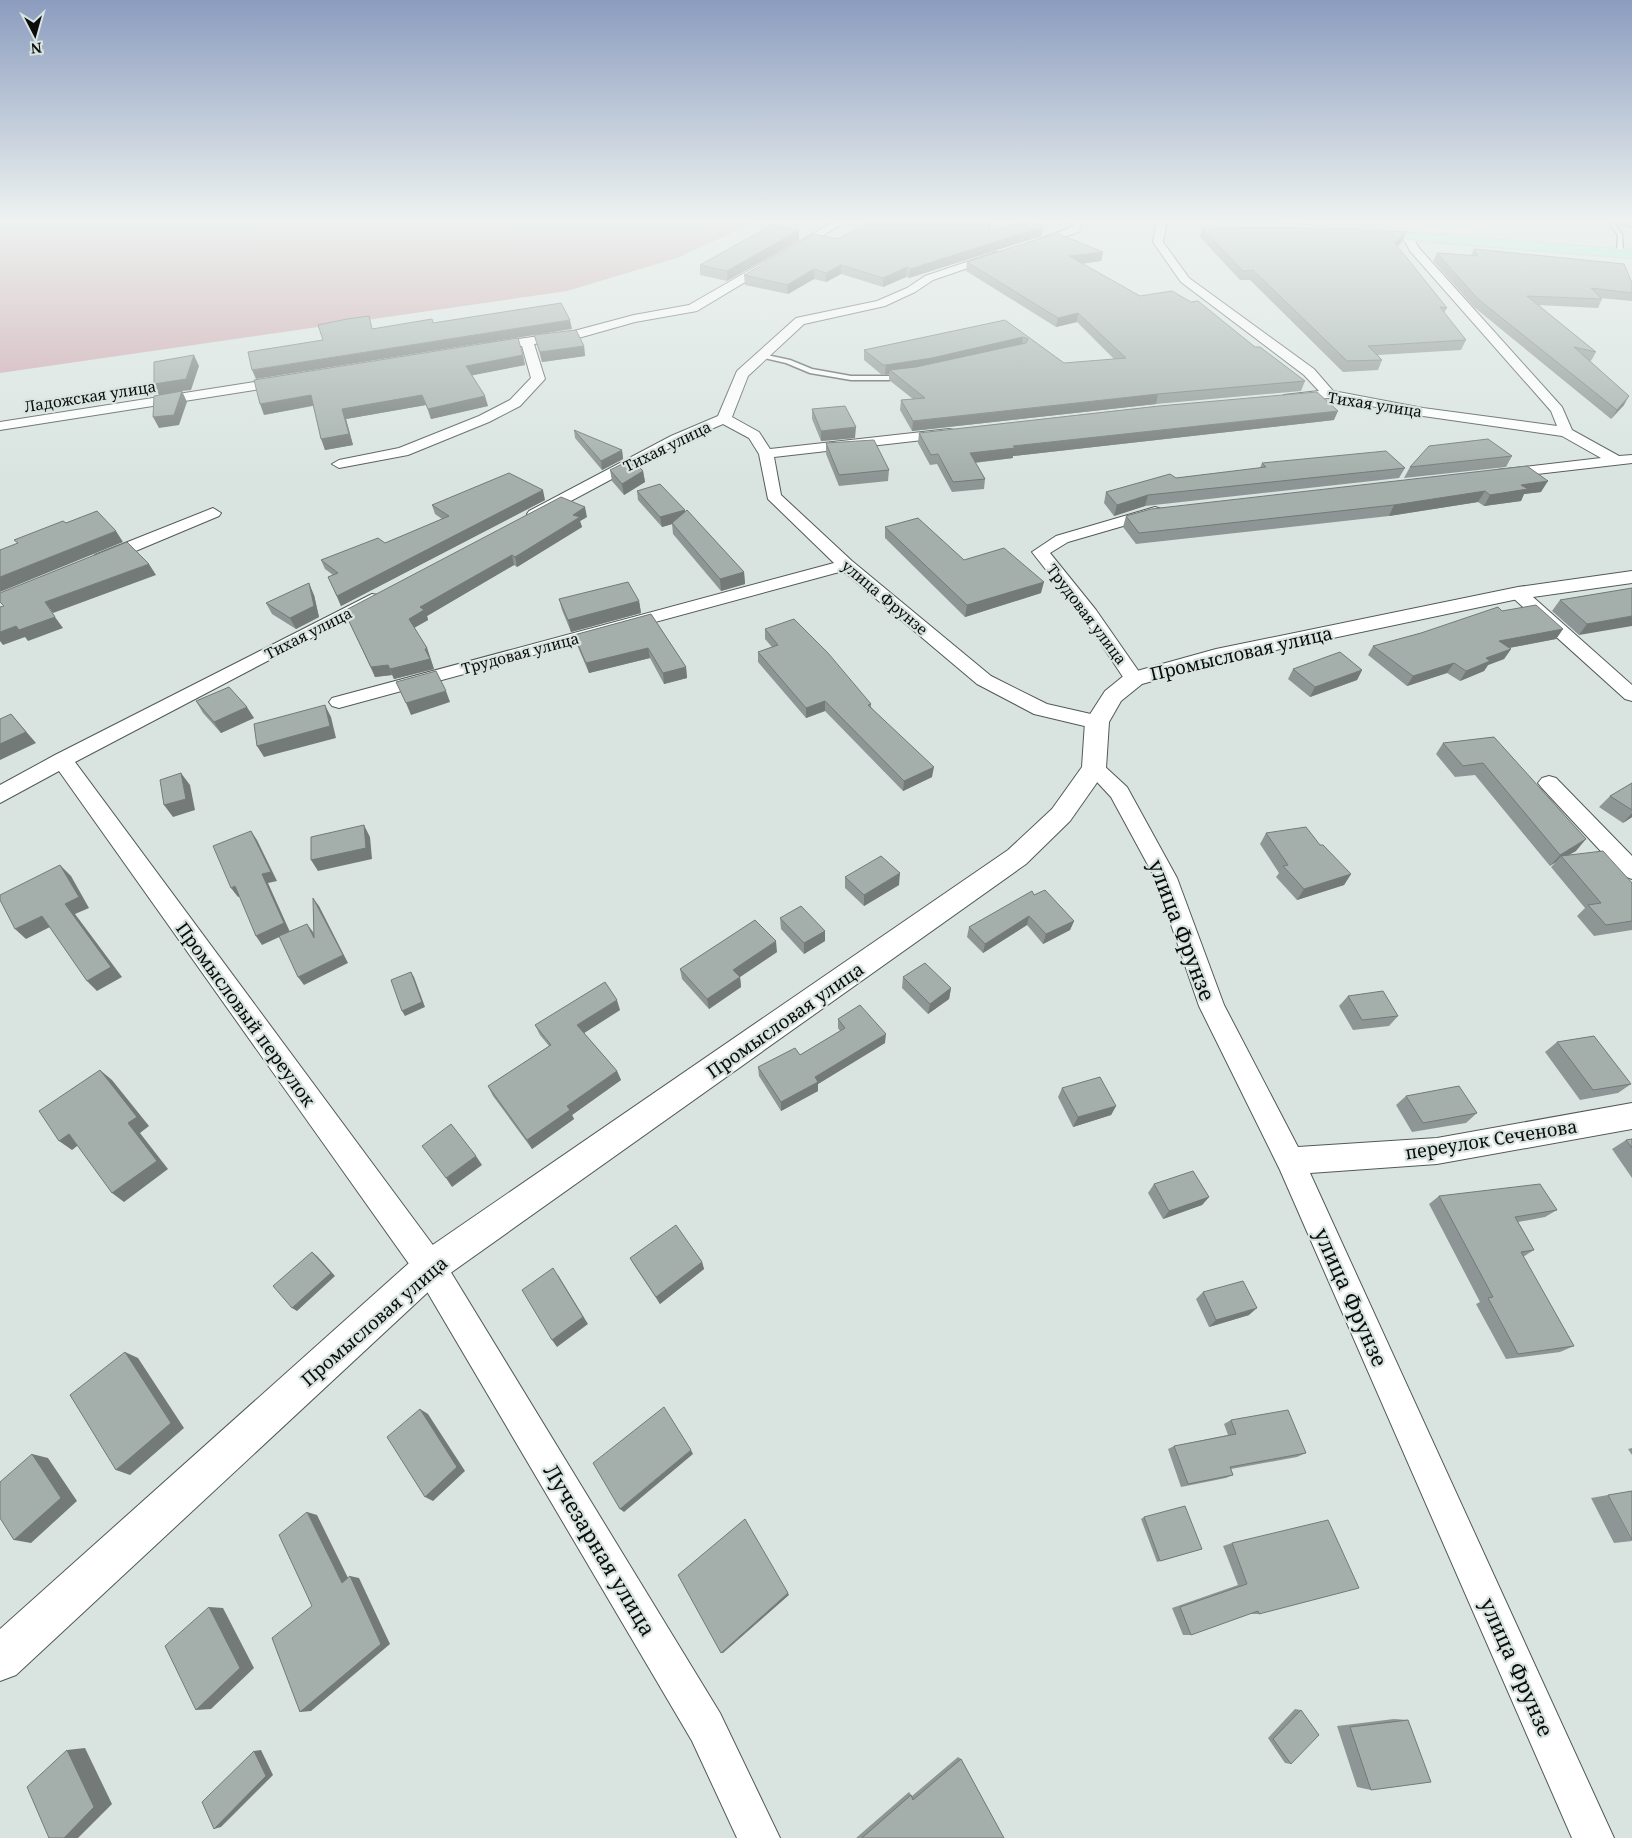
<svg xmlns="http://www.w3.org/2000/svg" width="1632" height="1838" viewBox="0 0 1632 1838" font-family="'Noto Serif',serif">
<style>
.green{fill:#cca6ae}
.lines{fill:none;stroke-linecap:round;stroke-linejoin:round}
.service-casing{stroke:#515a57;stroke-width:3}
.minor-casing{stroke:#515a57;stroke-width:2}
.tertiary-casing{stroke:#515a57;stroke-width:2}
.primary-casing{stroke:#bfc0c0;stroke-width:2}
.service{fill:#fff;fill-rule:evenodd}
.minor{fill:#fff;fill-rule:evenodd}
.tertiary{fill:#fff;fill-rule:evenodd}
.primary{fill:#a0f1df;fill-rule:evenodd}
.wall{fill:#8d9694}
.shaded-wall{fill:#737a78}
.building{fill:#a4afac;stroke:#737a78}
.labels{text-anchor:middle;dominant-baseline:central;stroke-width:4.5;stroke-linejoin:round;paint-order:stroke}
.far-street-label{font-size:15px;fill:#0a0d0c;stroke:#d9e4e0}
.street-label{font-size:18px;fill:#0a0d0c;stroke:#d9e4e0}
.near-street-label{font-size:21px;fill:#0a0d0c;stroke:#d9e4e0}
</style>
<rect width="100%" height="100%" fill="#d9e4e0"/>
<path class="green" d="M0,221H758L677,258L567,291L0,373Z"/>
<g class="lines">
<g class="service-casing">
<path id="service" d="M1616,221H1621L1615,225L1622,235L1623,253L1620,255L1617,253L1618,235L1610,224Z
M762,354L790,360L812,369L851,376H889L903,373L906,375L889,380H851L810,373L786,363L760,357L759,356Z"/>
</g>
<g class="minor-casing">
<path id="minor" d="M835,221H847L697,311L635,322L575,339L534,344L545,379L520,406L489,422L408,455L339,468L332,464L339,460L399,448L479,416L510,400L531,378L522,346L488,351L484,350L482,347L484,344L574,331L634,315L689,305Z
M1073,221H1083L1079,232L1031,247L1026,244L1070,228Z
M1157,221H1167L1163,242L1189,278L1314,369L1333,391L1423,408L1557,426L1551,411L1410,251L1402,236L1403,234H1411L1419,248L1562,407L1572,430L1619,456L1632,455V463L1502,478L1494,473L1497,470L1601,458L1562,436L1423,416L1329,398L1284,401L1282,398L1284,395L1319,391L1304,375L1181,282L1153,242Z
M996,252L1000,253V257L933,280L915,292L885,306L804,324L748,376L732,417L759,432L770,449L949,429L954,430L956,433L949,437L774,457L781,495L852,561L991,676L1047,704L1104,717L1107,722L1104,727L1097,729L1034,714L977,684L843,571L339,708L332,706L329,702L332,698L834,563L768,499L759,454L749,438L723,424L681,442L541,517H529L527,514L529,511L671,436L718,416L737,371L796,318L877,301L907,288L925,276Z
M287,377L292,378L294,381L292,384L0,430V422Z
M1155,507L1161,509L1163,512L1161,515L1068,542L1050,553L1096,610L1144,679L1141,683L1134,685L1127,683L1083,617L1032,552L1056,536Z
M213,508L221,513L219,516L107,563H95L93,559L95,555Z
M1518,588L1524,589L1632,685V701L1625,699L1512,597L1509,593L1512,589Z
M372,594L378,595L381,599L378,603L75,762L441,1256L720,1713L780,1838H737L692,1741L419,1278L59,771L0,803V785L55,755Z
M1094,761L1101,763L1127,787L1177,878L1224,1005L1298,1147L1437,1138L1632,1103V1129L1437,1164L1310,1173L1614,1838H1572L1280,1170L1199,1006L1155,878L1111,797L1084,768L1087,763Z
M1549,776L1556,778L1632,856V879L1624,876L1542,788L1538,783L1542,778Z"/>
</g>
<g class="tertiary-casing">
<path id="tertiary" d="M1632,571V583L1518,599L1219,662L1142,684L1121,701L1109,722L1106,768L1103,774L1070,821L1026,864L442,1279L16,1675L0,1681V1629L418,1255L1008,850L1052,809L1082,767L1085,722L1105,691L1126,674L1216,649L1518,587Z"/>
</g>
<g class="primary-casing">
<path id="primary" d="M1210,221H1255L1632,250V258L1216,225Z"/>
</g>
<use href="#service" class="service"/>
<use href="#minor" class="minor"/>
<use href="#tertiary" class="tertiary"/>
<use href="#primary" class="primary"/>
</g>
<path class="wall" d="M1597,221H1617L1608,223Z
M1620,221H1632V229L1618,225Z
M1043,227L1041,236L909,278L906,277L883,287L841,274L826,282L814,279L788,294L745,285L744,275L838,239L989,231Z
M1202,228L1402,242L1397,246L1447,308L1444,313L1466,340L1461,350L1378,355L1382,360L1378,370L1343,372L1250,280H1240L1200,237Z
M799,230V240L727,281L700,275V265Z
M1474,249L1632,283V301L1600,298L1602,299L1598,308L1538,305L1596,352L1591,361L1589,360L1624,405L1611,419L1474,307L1433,261L1437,253L1471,255Z
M1103,252L1101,261L1082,264L1140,296L1255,347L1305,381L1301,391L1156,404L912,431L900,410L901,400L913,399L889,380V374L882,375L864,360V350L1005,320L1064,363L1114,359L1077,322L1056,327L966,271L967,262Z
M534,335L584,346L585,356L542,362Z
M523,355L525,365L472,375L488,406L431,419L426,405L346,419L353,445L325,450L313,406L264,415Z
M812,409L855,438L821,441L812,419Z
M1334,420L1013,456V458L975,463L985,479L984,489L952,492L937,464L930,465L918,443L919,433Z
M574,430L622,450L623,459L602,470L575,438Z
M826,443L889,470L888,481L839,486L826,454Z
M1512,456L1506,467L1404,478L1410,467Z
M1262,463L1405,468L1399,478L1145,506L1114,516L1104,503L1106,492L1176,478L1260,468Z
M1527,466L1541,492L1524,494L1521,501L1484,506L1478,502L1389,516L1136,544L1123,527L1126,516Z
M610,470L643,471L645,482L624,495L612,481Z
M637,491L685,512L744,572L745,584L721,591L673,534L672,524L662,527L638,500Z
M545,500L341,606L328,577L333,575L325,569L321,560L385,543L442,519L435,514L432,505Z
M587,517L580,521L582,527L517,567L514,565L427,616L428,620L414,628L427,648L434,669L394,679L392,675L375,677L344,611Z
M885,527L964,560L1041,593L965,617L885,538Z
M1632,588L1579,635L1552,611L1560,600Z
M314,595L319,617L296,629L272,614L266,603Z
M559,599L639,601L641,613L571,632L562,610Z
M1502,611L1563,629L1556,639L1509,648L1511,649L1504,659L1488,665L1484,671L1460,681L1447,673L1407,686L1368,655L1373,646Z
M651,614L686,667L687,678L664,684L650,658L589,673L577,645L574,635Z
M765,629L871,704V707L932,777L903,791L825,711L806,718L758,662V652L772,647L765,639Z
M1293,669L1362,670L1357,680L1310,697L1288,679Z
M196,701L254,718L221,733L203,713Z
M1494,737L1576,851L1567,856L1632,883V930L1594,936L1577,916L1585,908L1551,867L1556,862L1550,866L1475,775L1455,777L1436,754L1443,743Z
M1632,783V817L1623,823L1599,807L1610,796Z
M1266,833L1320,845L1351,874L1344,885L1297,900L1276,877L1279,873L1260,844Z
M845,877L899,885L864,906L845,888Z
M1034,895L1074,921L1070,930L1043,944L1027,925L983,953L967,937L969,927Z
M780,918L825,931V941L804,954L781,929Z
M777,952L740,977L741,987L709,1009L682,979L680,969Z
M903,977L951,988L949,999L928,1014L902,988Z
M1348,996L1398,1016L1389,1026L1353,1030L1339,1006Z
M620,1010L584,1033L617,1071L621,1080L572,1115L574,1119L532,1149L493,1096L488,1086L549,1046L540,1035L535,1025Z
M838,1019L885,1043L818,1084V1091L781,1111L759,1076L758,1067L800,1055L840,1031L838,1028Z
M1557,1042L1631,1084L1618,1093L1580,1100L1545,1052Z
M1062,1088L1116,1106L1111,1115L1073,1127L1058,1097Z
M1406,1096L1477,1113L1466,1123L1412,1132L1396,1105Z
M1632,1139V1178L1612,1149L1626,1140Z
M1154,1184L1209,1197L1202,1205L1163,1219L1148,1193Z
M1439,1196L1557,1210L1545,1217L1518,1222L1534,1250L1523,1257L1574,1346L1560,1352L1506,1359L1476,1304L1480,1302L1429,1204Z
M630,1258L702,1262L704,1269L660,1304L634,1265Z
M1203,1292L1249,1315L1209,1327L1196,1299Z
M1231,1420L1306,1453L1297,1457L1231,1469L1233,1475L1226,1478L1181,1487L1168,1449L1174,1446L1228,1435L1224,1424Z
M1632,1448V1455L1628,1449Z
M1608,1495L1632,1541L1614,1543L1591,1498Z
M1144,1517L1202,1549L1157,1562L1141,1519Z
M1232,1543L1259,1614H1249L1191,1635H1183L1172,1608L1238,1585L1223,1546Z
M1295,1709L1301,1710L1291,1764L1285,1763L1268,1738Z
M1394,1719L1408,1720L1371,1790L1357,1787L1337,1726Z
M958,1757L961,1759L1004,1838H856L909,1792L912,1796Z"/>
<path class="shaded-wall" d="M1610,221H1617L1608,223Z
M1043,227L1041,236L909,278L910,269Z
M799,230V240L727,281V271Z
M1406,232L1402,242L1391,253L1395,243Z
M1103,252L1101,261L1067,265L1069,256Z
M841,265V274L826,282V273Z
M907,267L906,277L883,287V278Z
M814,269V279L788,294L787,285Z
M1078,313L1077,322L1056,327L1058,318Z
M570,320L572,329L256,379L252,370Z
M1023,337L1022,346L931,368L890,370L889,374L885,375L886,365Z
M584,346L585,356L542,362L540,352Z
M194,355L199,366L191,390L182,391L187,402L179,425L159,428L153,417L159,395L154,384Z
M523,355L525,365L469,376L466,366Z
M1158,394L1156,404L912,431L913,421Z
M311,395L315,405L264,415L260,404Z
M422,395L426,405L346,419L353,445L325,450L321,439L342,409Z
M485,396L488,406L431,419L428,409Z
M1629,396L1624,405L1611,419L1617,410Z
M1338,411L1334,420L1013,456V458L969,463L970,453L1013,446Z
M856,427L855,438L821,441V431Z
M622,450L623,459L602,470L601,461Z
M643,471L645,482L624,495L622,484Z
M1548,481L1541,492L1524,494L1521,501L1484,506L1490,495L1521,485Z
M543,490L545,500L341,606L337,596Z
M1485,491L1478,502L1389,516L1394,505Z
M1148,495L1145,506L1114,516L1117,505Z
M585,507L587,517L580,521L582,527L517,567L515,557L573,515Z
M685,510L686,520L662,527L660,517Z
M116,531L123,542L0,592V577Z
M512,555L514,565L427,616L428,620L412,629L409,619L420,607Z
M149,564L156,575L53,613L45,602Z
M744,572L745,584L721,591L720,579Z
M1044,582L1041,593L965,617L967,605Z
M309,583L314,595L319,617L296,629L290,618Z
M639,601L641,613L571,632L568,620Z
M1632,616V626L1579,635L1587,624Z
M55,617L63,628L28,641L25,637L3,645L0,641V632L16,626Z
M1563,629L1556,639L1492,651L1499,641Z
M427,648L434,669L394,679L390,669Z
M648,648L650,658L589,673L586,663Z
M1511,649L1504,659L1488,665L1484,671L1460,681L1466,671L1486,658Z
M1454,663L1447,673L1407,686L1413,676Z
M388,665L392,675L375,677L371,667Z
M686,667L687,678L664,684L663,673Z
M1362,670L1357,680L1310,697L1315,687Z
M446,691L450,702L411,715L406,703Z
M825,701V711L806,718V708Z
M325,705L331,717L336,738L264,757L257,746Z
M247,707L254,718L221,733L214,722Z
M11,714L36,743L0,760V744Z
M934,767L932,777L903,791L904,781Z
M181,773L190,785L195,810L173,817L164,805Z
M1632,813V817L1623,823Z
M364,825L370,837L372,859L318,871L311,860Z
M251,831L257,840L277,881L268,883L290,932L262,945L256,936L262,874Z
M1586,839L1576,851L1563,858L1561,856L1556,862L1550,866L1560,855Z
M60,865L71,876L89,908L75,914L122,977L97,991L87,981L65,904Z
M900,873L899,885L864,906V895Z
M1351,874L1344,885L1297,900L1304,889Z
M235,886L242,895L238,897L231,888Z
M313,898L319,906L348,963L304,985L298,977L343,955Z
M42,916L52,926L26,939L15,929Z
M1029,916L1027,925L983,953L985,944Z
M1074,921L1070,930L1043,944L1046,934Z
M307,924L313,932L319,946L314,938Z
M825,931V941L804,954V943Z
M776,941L777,952L734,981L733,970Z
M411,972L414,977L425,1007L405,1016L402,1011Z
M740,977L741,987L709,1009L707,999Z
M951,988L949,999L928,1014L930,1004Z
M617,1000L620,1010L581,1035L577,1025Z
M886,1034L885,1043L818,1084V1091L781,1111V1102L815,1077Z
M100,1070L112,1080L149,1126L140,1133L168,1169L124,1202L112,1193Z
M617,1071L621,1080L572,1115L574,1119L532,1149L527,1140L567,1106Z
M1116,1106L1111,1115L1073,1127L1078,1117Z
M69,1134L81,1143L72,1150L59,1141Z
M476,1156L482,1165L452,1187L446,1178Z
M1209,1197L1202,1205L1163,1219L1169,1211Z
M312,1252L317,1256L335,1276L297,1311L292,1308Z
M702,1262L704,1269L660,1304L656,1297Z
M558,1275L588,1324L557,1347L552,1340Z
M1257,1308L1249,1315L1209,1327L1216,1320Z
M125,1352L138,1358L184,1428L130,1475L116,1470Z
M420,1409L428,1414L465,1471L433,1501L425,1497Z
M691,1450L693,1454L624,1512L620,1509Z
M32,1454L48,1458L77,1501L31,1543L14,1540Z
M307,1512L317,1515L351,1584L342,1583Z
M350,1576L359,1578L390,1644L311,1711L300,1712Z
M788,1593L789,1595L723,1653H721Z
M209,1607L223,1608L254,1668L211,1709L196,1710Z
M85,1748L112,1804L78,1838H64L67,1750Z
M261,1750L273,1775L221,1827L214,1829L254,1751Z"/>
<path class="building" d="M872,221H991L989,231L1029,221L1043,227L910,269L907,267L883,278L841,265L826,273L814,269L787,285L744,275L814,234L838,239Z
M772,225L799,230L727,271L700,265Z
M1202,228H1323L1406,232L1395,243L1447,308L1440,307L1466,340L1368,346L1382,360L1347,361L1253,270L1243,271Z
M1057,233L1103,252L1069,256L1140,296L1172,291L1191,302L1198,301L1255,347H1260L1305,381L1158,394L913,421L901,400L925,398L890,370L916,367L1026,343L1028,339L1023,337L932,358L886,365H883L864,350L1005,320L1064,363L1126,358L1078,313L1058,318L967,262Z
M1474,249L1624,264L1632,283V293L1591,288L1602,299L1527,296L1596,352L1574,347L1629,396L1617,410L1478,299L1437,253L1478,256Z
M561,303L570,320L252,370L248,352L323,340L318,325L347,319L369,316L372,329L432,319L433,323Z
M576,330L584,346L540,352L534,335Z
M518,338L523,355L466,366L485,396L428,409L422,395L342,409L349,434L321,439L311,395L260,404L254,380Z
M194,355L186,379L154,384V362Z
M182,391L174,415L153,417L154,396Z
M1317,392L1338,411L1013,446L1015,448L970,453L985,479L953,482L938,454L931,455L919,433L1159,406Z
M845,406L856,427L821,431L812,409Z
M574,430L622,450L601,461Z
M1488,439L1512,456L1410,467L1429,446Z
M874,440L889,470L839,475L826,443Z
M1386,451L1405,468L1148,495L1117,505L1106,492L1170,474L1176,478L1266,467L1262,463Z
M632,459L643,471L622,484L610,470Z
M1527,466L1548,481L1521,485L1528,489L1490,495L1485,491L1394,505L1139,533L1126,516L1151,509Z
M509,473L543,490L337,596L328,577L338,573L321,560L378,538L385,543L449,516L432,505Z
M660,484L685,510L660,517L637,491Z
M561,497L585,507L573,515L580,517L515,557L512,555L420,607L424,610L409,619L427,648L425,649L430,659L390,669L388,665L371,667L344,611Z
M687,510L744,572L720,579L672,523Z
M97,511L116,531L0,577V550L18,543L14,540L63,521L66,523Z
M918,518L964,560L1004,548L1044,582L967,605L885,527Z
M127,542L149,564L45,602L55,617L19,630L16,626L0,632V607L4,606L0,602V593Z
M628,582L639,601L568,620L559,599Z
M309,583L314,606L290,618L266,603Z
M1632,588V616L1587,624L1560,600Z
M1536,605L1563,629L1499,641L1511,649L1486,658L1490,661L1466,671L1454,663L1413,676L1373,646L1421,633L1498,607L1502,611Z
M651,614L686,667L663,673L648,648L586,663L574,635Z
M794,619L828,653L871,704L868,705L934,767L904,781L825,701L806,708L758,652L778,645L765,629Z
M1340,652L1362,670L1315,687L1293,669Z
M436,671L446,691L406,703L396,682Z
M229,687L247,707L214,722L196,701Z
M325,705L330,726L257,746L254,724Z
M11,714L26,732L0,744V719Z
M1494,737L1586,839L1560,855L1483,763L1463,766L1443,743Z
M181,773L186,799L164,805L160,780Z
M1632,783V810L1610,796Z
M364,825L366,848L311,860V837Z
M1306,827L1320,845H1323L1351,874L1304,889L1283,866L1288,865L1266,833Z
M251,831L271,872L262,874L284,923L256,936L235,886L231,888L213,846Z
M1603,851L1632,883V921L1606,925L1588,905L1601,903L1561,856Z
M881,856L900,873L864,895L845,877Z
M60,865L79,897L65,904L111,967L87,981L42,916L15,929L0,900V895Z
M1045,890L1074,921L1046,934L1029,916L985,944L969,927L1032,891L1034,895Z
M313,898L343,955L298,977L279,936L307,924L314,938Z
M801,906L825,931L804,943L780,918Z
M755,920L776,941L733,970L740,977L707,999L680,969Z
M925,963L951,988L930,1004L903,977Z
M411,972L422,1002L402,1011L391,980Z
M605,982L617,1000L577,1025L617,1071L567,1106L570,1110L527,1140L488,1086L551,1045L535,1025Z
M1383,991L1398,1016L1362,1020L1348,996Z
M860,1005L886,1034L815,1077L818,1082L781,1102L758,1067L795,1048L800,1055L845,1028L838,1019Z
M1594,1036L1631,1084L1593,1090L1557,1042Z
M100,1070L137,1117L128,1123L157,1161L112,1193L69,1134L59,1141L39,1111Z
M1100,1077L1116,1106L1078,1117L1062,1088Z
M1459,1086L1477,1113L1423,1123L1406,1096Z
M451,1124L476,1156L446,1178L422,1146Z
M1632,1139V1148L1626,1140Z
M1193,1171L1209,1197L1169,1211L1154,1184Z
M1540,1184L1557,1210L1515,1217L1534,1250L1521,1252L1574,1346L1518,1354L1488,1298L1493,1297L1439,1196Z
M676,1225L702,1262L656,1297L630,1258Z
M312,1252L331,1273L292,1308L273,1286Z
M553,1268L583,1317L552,1340L522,1290Z
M1243,1281L1257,1308L1216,1320L1203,1292Z
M125,1352L171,1423L116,1470L70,1395Z
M664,1407L691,1450L620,1509L593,1463Z
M420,1409L457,1467L425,1497L387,1437Z
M1288,1410L1306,1453L1230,1467L1233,1475L1188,1484L1174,1446L1236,1434L1231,1420Z
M32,1454L61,1498L14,1540L0,1518V1482Z
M1632,1491V1540L1608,1495Z
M1185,1506L1202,1549L1160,1561L1144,1517Z
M307,1512L342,1583L350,1576L381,1644L300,1712L272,1638L312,1606L279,1535Z
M745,1519L788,1593L721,1653L678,1575Z
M1328,1520L1359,1588L1259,1614L1258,1611L1191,1635L1180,1607L1247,1584L1232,1543Z
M209,1607L240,1668L196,1710L165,1646Z
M1301,1710L1319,1735L1291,1764L1273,1739Z
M1408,1720L1431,1782L1371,1790L1350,1727Z
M67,1750L94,1807L64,1838H49L27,1787Z
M254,1751L266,1776L214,1829L202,1802Z
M961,1759L1004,1838H862L911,1795L913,1800Z"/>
<linearGradient id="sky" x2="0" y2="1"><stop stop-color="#8b9cbe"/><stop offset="0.46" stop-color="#eef3f1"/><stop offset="1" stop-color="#eef3f1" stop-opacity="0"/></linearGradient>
<rect width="1632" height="478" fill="url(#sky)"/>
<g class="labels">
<g class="far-street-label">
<text transform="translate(90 396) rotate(-9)">Ладожская улица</text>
<text transform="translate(1375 404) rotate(9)">Тихая улица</text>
<text transform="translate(667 446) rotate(-26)">Тихая улица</text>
<text transform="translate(885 597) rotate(40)">улица Фрунзе</text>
<text transform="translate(1087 614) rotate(53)">Трудовая улица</text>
<text transform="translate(308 633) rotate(-27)">Тихая улица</text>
<text transform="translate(520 653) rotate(-15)">Трудовая улица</text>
</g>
<g class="street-label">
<text transform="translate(1241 653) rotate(-13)">Промысловая улица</text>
<text transform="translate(246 1014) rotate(54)">Промысловый переулок</text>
<text transform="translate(785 1020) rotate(-35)">Промысловая улица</text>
<text transform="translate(1491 1139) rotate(-9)">переулок Сеченова</text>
<text transform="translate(374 1321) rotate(-41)">Промысловая улица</text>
</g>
<g class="near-street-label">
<text transform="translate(1182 930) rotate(69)">улица Фрунзе</text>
<text transform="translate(1351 1297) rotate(66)">улица Фрунзе</text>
<text transform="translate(600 1550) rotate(59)">Лучезарная улица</text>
<text transform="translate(1517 1667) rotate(66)">улица Фрунзе</text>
</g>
</g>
<g transform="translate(35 35) rotate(174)" stroke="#d9e4e0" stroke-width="4" paint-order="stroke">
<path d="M0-4L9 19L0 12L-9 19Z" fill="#0a0d0c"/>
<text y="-8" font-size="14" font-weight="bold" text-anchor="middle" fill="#0a0d0c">N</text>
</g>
</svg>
